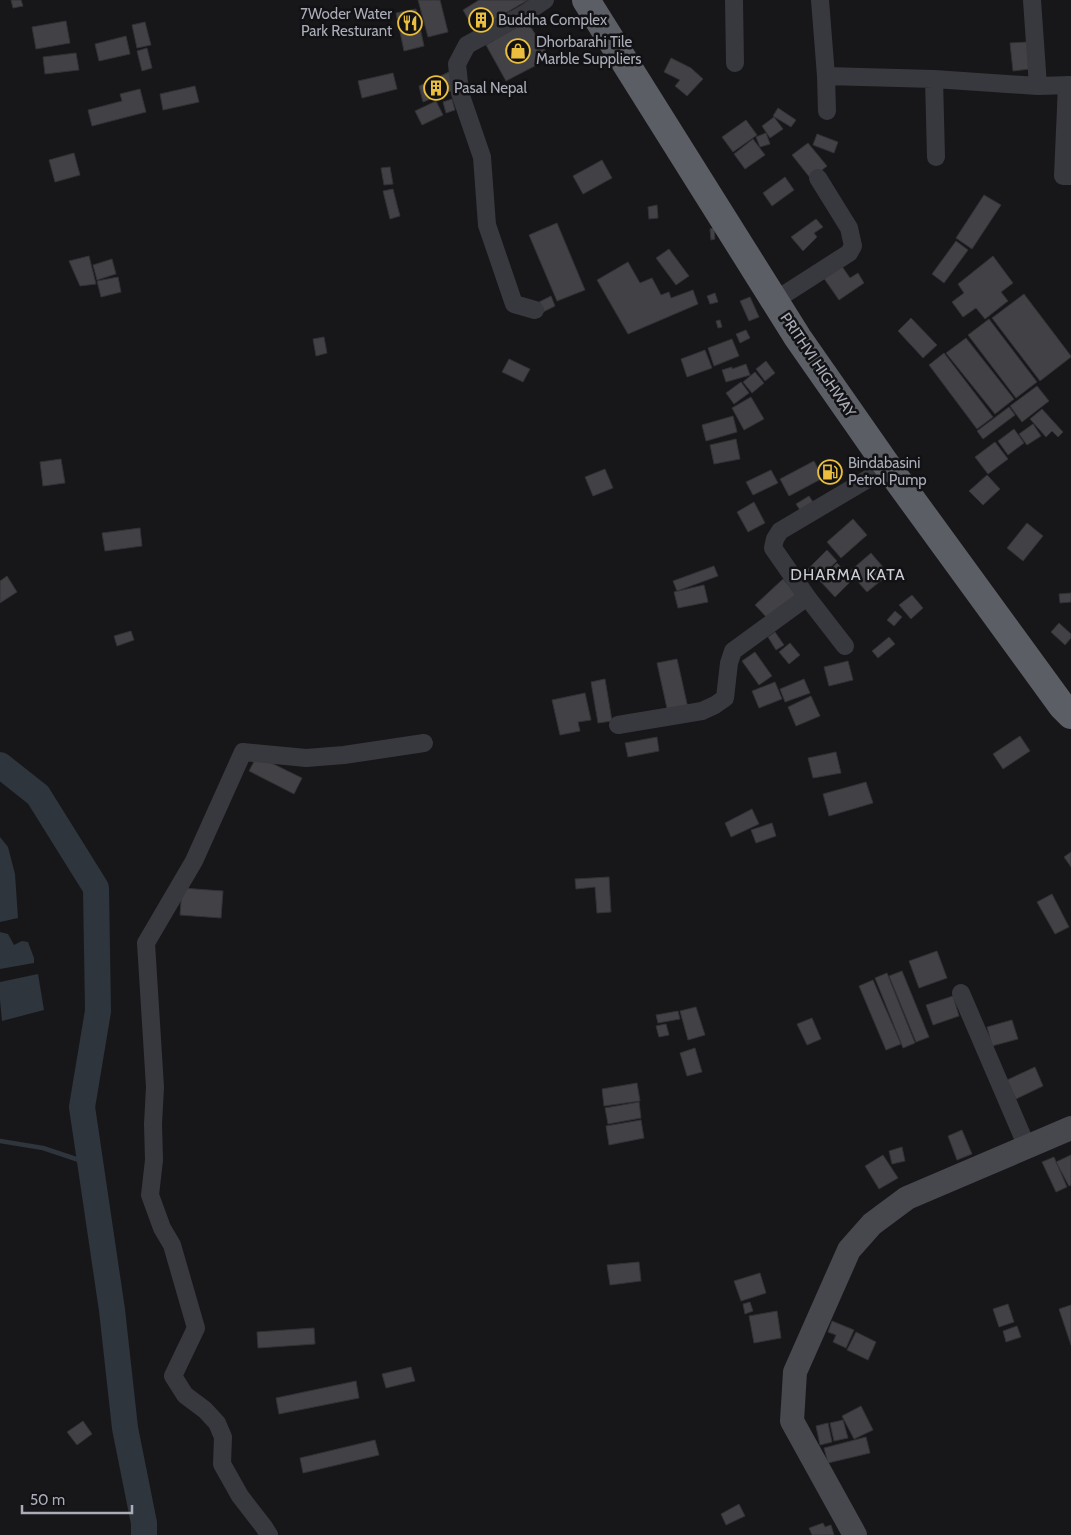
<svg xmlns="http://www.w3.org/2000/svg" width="1071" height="1535" viewBox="0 0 1071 1535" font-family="Cabin,sans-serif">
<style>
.water{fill:#2e353d}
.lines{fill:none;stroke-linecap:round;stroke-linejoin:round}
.stream{stroke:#2e353d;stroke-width:4.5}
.river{stroke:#2e353d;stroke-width:26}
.building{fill:#424246;stroke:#323135}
.minor{stroke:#38393e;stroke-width:18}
.secondary{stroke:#46484e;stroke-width:24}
.trunk{stroke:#5c5e66;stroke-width:28}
.labels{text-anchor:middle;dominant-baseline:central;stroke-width:5;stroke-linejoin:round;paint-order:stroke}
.poi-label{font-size:15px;fill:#aaadb9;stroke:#121214;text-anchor:start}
.street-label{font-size:15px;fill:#aaadb9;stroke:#121214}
.neighbourhood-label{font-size:16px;letter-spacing:1px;fill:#cbcdd5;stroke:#121214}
</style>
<rect width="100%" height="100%" fill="#171719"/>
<path class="water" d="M0,837L8,847L15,874L18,918L0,922Z
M0,932L8,934L14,945L22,941L28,942L34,958V963L0,969Z
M38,974L44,1010L2,1021L0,1000V982Z"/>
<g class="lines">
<path class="stream" d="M0,1141L43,1148L79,1160L96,1198"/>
<path class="river" d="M0,765L38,795L96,888L98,1011L82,1107L112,1310L125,1428L144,1523V1535"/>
</g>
<path class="building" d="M11,0H21L23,6L13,8Z
M418,0H440L448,32L428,37Z
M479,0H528L475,31L463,10Z
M416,9L424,46L404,51L396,13Z
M66,21L70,43L36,49L32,27Z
M527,21L550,58L506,81L486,45Z
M145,22L151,45L137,48L132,25Z
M126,36L130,54L99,61L95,44Z
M1027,42L1030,69L1013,71L1010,43Z
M147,48L152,68L142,71L137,51Z
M76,53L79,70L45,74L43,57Z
M671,58L691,68L703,79L687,96L675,86L680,80L664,72Z
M449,72L453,90L423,102L419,86Z
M393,73L397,89L362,98L358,81Z
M195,86L199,102L163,110L160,94Z
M140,89L146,112L92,126L88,110L122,101L120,94Z
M452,99L455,110L446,113L443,102Z
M436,101L443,115L422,125L415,111Z
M778,108L796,120L791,127L773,116Z
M774,117L783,129L770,138L762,126Z
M746,120L757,135L733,152L722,137Z
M766,133L770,144L760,147L756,137Z
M817,134L838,142L834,153L813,145Z
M753,139L765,155L745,169L734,154Z
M808,143L827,166L811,179L792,155Z
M74,153L80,175L55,182L49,160Z
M602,160L612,178L583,194L573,176Z
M390,167L393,184L384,185L381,168Z
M785,177L794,190L772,206L763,193Z
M393,189L400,216L390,219L383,191Z
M984,195L1001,205L972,249L956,238Z
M657,205L658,218L649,219L648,207Z
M816,219L823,227L814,233L817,237L803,251L791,237Z
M557,223L585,290L557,301L529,235Z
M714,228L715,239L711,240L710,229Z
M956,241L968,250L944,283L932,274Z
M669,249L689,276L676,285L656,258Z
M89,256L96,284L80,286L69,261Z
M993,256L1013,283L1001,292L1008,301L985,319L976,308L963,317L952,302L964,293L958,284Z
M112,259L116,274L97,280L93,265Z
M628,262L640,283L652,278L661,295L669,292L671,298L693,290L698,304L628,334L597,280Z
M841,265L850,278L858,273L864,283L839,300L823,277Z
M118,277L121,292L101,297L97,281Z
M715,293L718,302L710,304L707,296Z
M1024,294L1071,356V357L1040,381L992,318Z
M551,296L555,306L543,312L539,302Z
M750,297L759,317L749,321L740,301Z
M911,318L937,345L923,358L898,331Z
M989,319L1037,382L1016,398L968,335Z
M720,320L722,327L718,328L716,321Z
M746,330L750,338L740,343L736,334Z
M324,337L327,353L316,356L313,339Z
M966,338L1014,399L995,414L946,353Z
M732,339L739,356L714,366L708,348Z
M705,350L712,368L687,377L681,359Z
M944,353L993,417L977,429L929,365Z
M509,359L530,369L523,382L502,372Z
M766,361L775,373L765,381L756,369Z
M746,364L750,375L726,382L722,370L732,367V369Z
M755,372L764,383L752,393L743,382Z
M741,382L749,393L734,404L726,393Z
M1037,386L1049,401L1022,422L1010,406Z
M751,397L764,419L744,430L732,408Z
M1009,407L1015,415L983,439L977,431Z
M1042,409L1063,432L1058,437L1052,431L1046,437L1030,419Z
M733,416L737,432L706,441L702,425Z
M1033,424L1041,436L1027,445L1019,434Z
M1014,429L1024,443L1008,455L998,441Z
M736,439L740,459L714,464L710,445Z
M995,442L1008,459L988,474L975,457Z
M61,459L65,483L43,486L40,462Z
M814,461L823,478L789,496L780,479Z
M605,469L613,488L593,496L585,477Z
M771,470L778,483L753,495L746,482Z
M987,475L1000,489L983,505L969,491Z
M809,496L813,502L800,510L796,504Z
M754,502L765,523L748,532L737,512Z
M853,519L867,535L841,558L827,542Z
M1027,523L1043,536L1023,561L1007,548Z
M140,528L142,546L105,551L102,533Z
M827,550L837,561L816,581L806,571Z
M871,553L889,574L867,592L849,572Z
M837,563L853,579L835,597L820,581Z
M714,566L718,576L677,591L673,581Z
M7,576L17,592L0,603V581Z
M783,579L798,596L770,621L755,605Z
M704,585L708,602L678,608L674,592Z
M1071,593V602L1060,603L1059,594Z
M912,595L923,608L911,619L899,605Z
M895,611L902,617L894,626L887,620Z
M1059,623L1071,634V638L1065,645L1051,632Z
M131,631L134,640L117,646L114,636Z
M775,632L784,645L776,650L768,637Z
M889,637L895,644L878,658L872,651Z
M790,643L800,655L789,664L779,652Z
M755,652L772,676L759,685L742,661Z
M677,659L688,708L668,713L657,663Z
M848,661L853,680L829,686L824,667Z
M605,679L612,721L598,723L591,682Z
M804,679L810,693L785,702L780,689Z
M775,682L782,699L759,708L752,691Z
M585,693L591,720L578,722L580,731L560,735L552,700Z
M811,696L820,716L796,726L788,707Z
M1020,736L1030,751L1003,769L993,754Z
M657,737L659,751L628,757L625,743Z
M836,752L841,773L813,778L808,758Z
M257,756L302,778L294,794L249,771Z
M866,782L873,803L829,816L823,794Z
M752,809L759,824L731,837L725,823Z
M772,823L776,836L756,843L751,830Z
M1071,852V867L1064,857Z
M609,877L611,912L597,913L595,887L576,889L575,879Z
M182,888L223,891L221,918L180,915Z
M1052,894L1069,927L1055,934L1037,902Z
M937,951L947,978L919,988L909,961Z
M902,971L929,1037L916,1042L889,976Z
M887,973L915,1043L903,1048L875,978Z
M873,980L901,1044L886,1050L859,986Z
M953,996L959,1016L933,1025L926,1005Z
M696,1007L705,1035L688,1040L680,1011Z
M678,1011L680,1019L658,1023L656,1015Z
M812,1018L821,1039L807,1045L797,1024Z
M1012,1020L1018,1039L992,1046L987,1027Z
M666,1024L669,1035L659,1037L656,1026Z
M695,1048L702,1072L687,1076L680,1053Z
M1035,1067L1043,1086L1016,1099L1007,1080Z
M637,1083L640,1101L604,1106L602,1089Z
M639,1102L641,1118L608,1124L605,1108Z
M641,1120L644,1138L609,1145L606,1126Z
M962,1130L972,1154L957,1160L948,1136Z
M902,1147L905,1161L892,1164L889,1151Z
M883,1155L898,1178L879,1189L865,1166Z
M1071,1155V1185L1069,1186L1056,1162Z
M1054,1157L1067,1187L1056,1192L1042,1162Z
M639,1262L641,1281L610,1285L607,1265Z
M760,1273L766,1293L741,1301L734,1281Z
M750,1302L753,1311L745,1314L743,1304Z
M1008,1304L1014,1322L999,1327L993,1309Z
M1071,1305V1345L1059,1309Z
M777,1311L781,1338L754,1343L749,1316Z
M832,1321L854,1330L846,1348L833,1342L836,1335L828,1332Z
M1017,1326L1021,1337L1006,1342L1003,1331Z
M314,1328L315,1344L258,1348L257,1332Z
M856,1332L876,1342L868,1360L847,1350Z
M411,1367L415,1381L386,1388L382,1374Z
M356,1381L359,1398L279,1414L276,1398Z
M861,1406L873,1430L854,1439L842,1416Z
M843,1420L848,1438L834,1441L830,1423Z
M83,1421L92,1434L77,1445L67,1432Z
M828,1423L832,1442L820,1445L816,1426Z
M866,1437L870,1453L828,1463L824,1448Z
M375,1440L379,1455L303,1473L300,1458Z
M739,1504L745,1516L726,1525L721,1514Z
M823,1523L825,1527L831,1525L834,1535H812L809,1528Z"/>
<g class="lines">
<path class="minor" d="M734,0L735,63
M820,0L826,76L827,111
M1032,0L1038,86
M826,76L934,79L1038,86L1071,85
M934,79L936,157
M1067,85L1063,176H1071
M774,301L849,253L853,246L849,228L818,178
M535,310L514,304L487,225L482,157L460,93L457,64L467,45L524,14L545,0
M845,646L807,597L773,548L775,539L780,531L888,467
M618,725L702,711L715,705L725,698L729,663L733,651L807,597
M961,993L1027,1147
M269,1535L264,1527L240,1496L222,1464L223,1437L217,1423L205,1410L185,1395L173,1376L196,1328L172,1245L162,1228L150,1195L154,1160L153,1124L155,1087L146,943L194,861L243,752L306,758L344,755L424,743"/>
<path class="secondary" d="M855,1535L792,1421L795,1372L849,1250L872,1224L907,1198L1071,1128"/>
<path class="trunk" d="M586,0L798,338L888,467L1062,706L1071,715"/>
</g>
<defs>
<g id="building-ring" transform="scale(1.25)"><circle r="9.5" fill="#121214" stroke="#ebbf3d" stroke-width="1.5"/><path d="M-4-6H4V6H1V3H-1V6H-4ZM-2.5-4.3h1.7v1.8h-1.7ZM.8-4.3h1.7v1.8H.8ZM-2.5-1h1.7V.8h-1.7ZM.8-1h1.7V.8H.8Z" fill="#ebbf3d"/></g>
<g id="restaurant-ring" transform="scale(1.25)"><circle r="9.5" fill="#121214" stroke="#ebbf3d" stroke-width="1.5"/><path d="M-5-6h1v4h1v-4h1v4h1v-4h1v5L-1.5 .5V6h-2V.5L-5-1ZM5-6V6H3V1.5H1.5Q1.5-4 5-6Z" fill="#ebbf3d"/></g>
<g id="shop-ring" transform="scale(1.25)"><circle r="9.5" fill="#121214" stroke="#ebbf3d" stroke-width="1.5"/><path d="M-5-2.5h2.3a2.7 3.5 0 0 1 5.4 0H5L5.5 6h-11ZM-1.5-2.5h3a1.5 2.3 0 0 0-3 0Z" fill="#ebbf3d"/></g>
<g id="fuel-ring" transform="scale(1.25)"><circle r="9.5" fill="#121214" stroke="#ebbf3d" stroke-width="1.5"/><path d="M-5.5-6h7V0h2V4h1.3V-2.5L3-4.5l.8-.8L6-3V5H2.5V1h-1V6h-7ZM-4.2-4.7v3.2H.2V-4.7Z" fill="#ebbf3d"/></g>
</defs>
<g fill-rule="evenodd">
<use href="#building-ring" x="481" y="20"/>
<use href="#restaurant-ring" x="410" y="23"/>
<use href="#shop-ring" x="518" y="51"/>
<use href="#building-ring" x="436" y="88"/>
<use href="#fuel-ring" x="830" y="472"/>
</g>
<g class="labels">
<g class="poi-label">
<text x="392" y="14" text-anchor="end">7Woder Water<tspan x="392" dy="17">Park Resturant</tspan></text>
<text x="498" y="20">Buddha Complex</text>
<text x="536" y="42">Dhorbarahi Tile<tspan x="536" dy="17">Marble Suppliers</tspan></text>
<text x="454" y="88">Pasal Nepal</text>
<text x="848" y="463">Bindabasini<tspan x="848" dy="17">Petrol Pump</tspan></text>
</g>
<g class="street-label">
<text transform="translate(818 365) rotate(56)">PRITHVI HIGHWAY</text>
</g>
<g class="neighbourhood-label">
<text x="848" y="574">DHARMA KATA</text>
</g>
</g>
<path d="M22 1505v8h110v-8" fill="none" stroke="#aaadb9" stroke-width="2.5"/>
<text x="30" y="1505" font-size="15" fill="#aaadb9" stroke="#121214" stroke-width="4" paint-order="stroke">50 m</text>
</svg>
